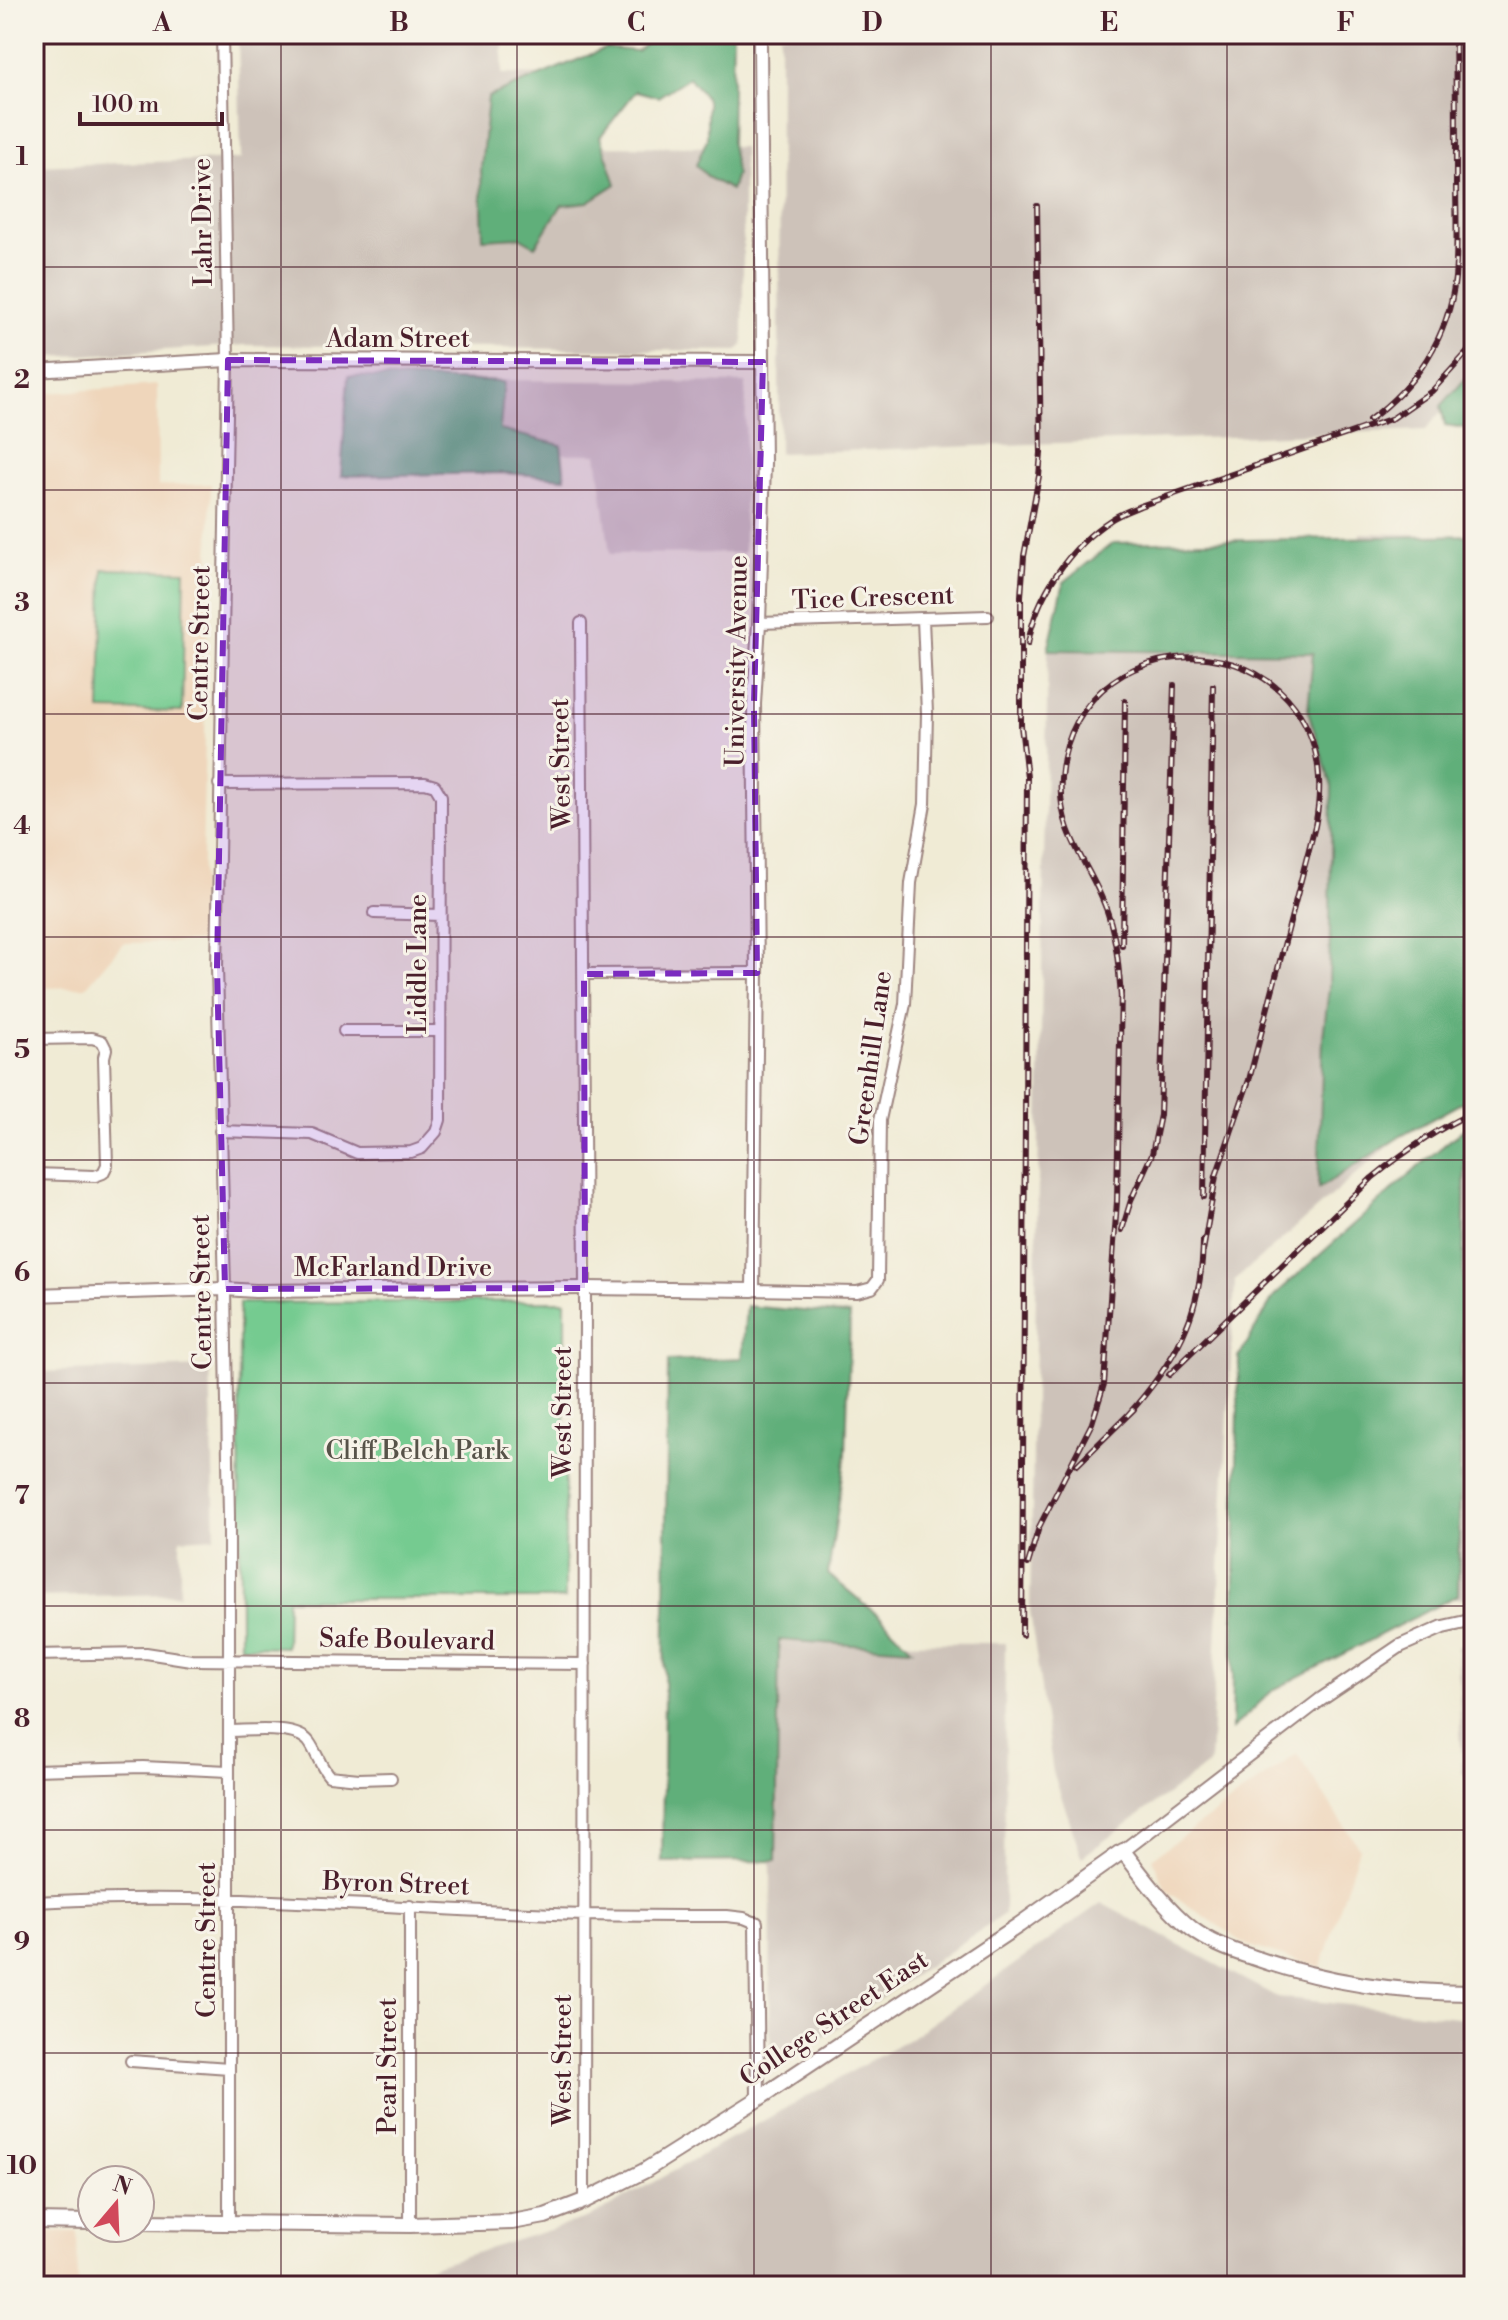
<svg xmlns="http://www.w3.org/2000/svg" width="1508" height="2320" viewBox="0 0 1508 2320" font-family="'Libre Bodoni',serif">
<style>
.built{fill:#efd6bb}
.industrial{fill:#cdc2b9}
.green{fill:#75cb90;stroke:#60755e;stroke-width:2}
.forest{fill:#60af7a;stroke:#556752;stroke-width:2}
.lines{fill:none;stroke-linecap:round;stroke-linejoin:round}
.minor-casing{stroke:#9d8580;stroke-width:14}
.tertiary-casing{stroke:#9d8580;stroke-width:16}
.secondary-casing{stroke:#9d8580;stroke-width:18}
.minor{stroke:#fff;stroke-width:10}
.tertiary{stroke:#fff;stroke-width:12}
.secondary{stroke:#fff;stroke-width:14}
.rail-casing{stroke:#4a1f2b;stroke-width:6}
.rail{stroke:#f7f3e8;stroke-width:3;stroke-dasharray:9;stroke-linecap:butt}
.marked{fill:#7b2cbf;fill-opacity:0.2;stroke:#7b2cbf;stroke-width:6;stroke-dasharray:16 10;stroke-linejoin:round}
.grid{fill:none;stroke:#4a1f2b;stroke-width:2;stroke-opacity:0.55}
.labels{text-anchor:middle;dominant-baseline:central;stroke-width:6;stroke-linejoin:round;paint-order:stroke}
.street-label{font-size:26px;fill:#4a1f2b;stroke:#f7f3e8}
.park-label{font-size:26px;fill:#575349;stroke:#f7f3e8}
.neatline{fill:none;stroke:#4a1f2b;stroke-width:3}
.grid-label{font-size:26px;text-anchor:middle;font-weight:bold;fill:#4a1f2b}
</style>
<rect width="100%" height="100%" fill="#f7f3e8"/>
<filter id="ink" filterUnits="userSpaceOnUse"><feTurbulence type="fractalNoise" baseFrequency=".0125" numOctaves="2"/><feDisplacementMap in="SourceGraphic" scale="16" xChannelSelector="R" yChannelSelector="G"/><feConvolveMatrix kernelMatrix="1 2 1 2 8 2 1 2 1" color-interpolation-filters="sRGB"/></filter>
<filter id="wash" filterUnits="userSpaceOnUse"><feTurbulence type="fractalNoise" baseFrequency=".006" numOctaves="4" result="noise"/><feDisplacementMap in="SourceGraphic" scale="32" xChannelSelector="R" yChannelSelector="G"/><feGaussianBlur stdDeviation="1.8" result="paint"/><feColorMatrix in="noise" values="0 0 0 0 0 0 0 0 0 0 0 0 0 0 0 0 0 1.4 0 .05"/><feComposite in="paint" operator="in"/></filter>
<g filter="url(#wash)">
<rect width="100%" height="100%" fill="#f0ebd5"/>
<path class="built" d="M157,385L158,486L211,484L200,942L123,943L86,987L34,988V394Z
M1297,1754L1359,1848L1321,1968L1247,1945L1167,1891L1152,1858Z
M34,2231L77,2232L78,2286H34Z"/>
<path class="industrial" d="M238,34H503L502,74L560,75V146L743,147V345L737,351L246,345L34,358V166L241,159Z
M780,34H1474V370L1426,430L779,453Z
M502,380L746,383L744,553L610,554L597,454L502,453Z
M1360,533L1474,535V1084L1416,1122L1235,1280L1210,1763L1082,1857L1053,1772L1030,1612L1048,650L1356,654Z
M1474,1138V1598H1455L1454,1152Z
M210,1367L215,1537L180,1539V1594L34,1597V1372Z
M772,1642L1005,1643L1004,1914L770,2074Z
M1457,1645H1474V1787L1462,1772Z
M1101,1903L1277,1997L1474,2019V2286H367L589,2218L908,2040Z"/>
<path class="green" d="M103,569L185,571L182,712L100,710Z
M565,1301V1599H287L286,1647L240,1646L239,1303Z"/>
<path class="forest" d="M658,34H733L731,144L736,174L731,190L709,178L696,165L707,139V100L689,77L658,97L636,91L600,137L616,184L588,202L562,205L535,246L519,237L483,239L481,169L488,97L606,48L637,51Z
M1474,369V429L1445,425L1441,406Z
M348,376L504,382L500,430L561,445L565,478L505,473L341,476Z
M1474,535V963L1467,1100L1401,1136L1318,1189L1323,1037L1329,988L1332,787L1308,711L1313,653L1048,650L1064,582L1113,543Z
M1474,1124V1147L1465,1151L1458,1595L1273,1690L1232,1729L1239,1357L1275,1295L1425,1161L1466,1127Z
M746,1306L850,1315L846,1454L828,1574L880,1617L912,1649L779,1640L776,1861L662,1862L668,1361L742,1358Z"/>
</g>
<g filter="url(#ink)">
<g class="lines">
<g class="minor-casing">
<path id="minor" d="M222,34L228,360L217,967L225,1289L229,1516V2223
M581,623L585,1288L584,2201
M759,623L988,616
M219,784L425,783L435,786L441,796L440,1120L436,1132L422,1148L411,1152L357,1153L312,1134L220,1131
M374,913L440,915
M584,974L757,973
M344,1031H440
M34,1039L92,1038L102,1041L106,1049L104,1057L107,1165L103,1173L95,1176L34,1174
M753,1290L857,1292L872,1288L878,1280L880,1120L905,1004L911,883L925,804L927,713L923,619
M34,1655L146,1653L191,1660L585,1664
M229,1731C249,1731 296,1725 309,1742C317,1753 320,1766 329,1776L359,1779L391,1778
M34,1770L143,1767L228,1771
M34,1902C218,1891 403,1910 587,1915C633,1916 680,1916 727,1916L744,1918L756,1923
M34,1935L37,2221
M131,2061L229,2068
M410,2225V1906"/>
</g>
<g class="tertiary-casing">
<path id="tertiary" d="M34,371L228,360L763,362
M34,1295L225,1289L255,1291L585,1288L753,1290L757,973L754,704L759,623L764,463L760,44L761,34
M1123,1851L1320,1700L1400,1646L1443,1627L1474,1620
M756,1923L758,2099"/>
</g>
<g class="secondary-casing">
<path id="secondary" d="M34,2221L92,2222
M140,2222L410,2225L512,2222L545,2216L584,2201L644,2171L758,2099L1019,1925L1123,1851C1143,1877 1166,1908 1192,1929C1209,1942 1232,1951 1252,1957C1323,1982 1399,1993 1474,1993"/>
</g>
<use href="#minor" class="minor"/>
<use href="#tertiary" class="tertiary"/>
<use href="#secondary" class="secondary"/>
<g class="rail-casing">
<path id="rail" d="M1369,420C1416,386 1449,337 1455,278C1458,246 1456,213 1456,181C1456,132 1456,83 1455,34
M1028,644C1036,595 1070,546 1112,519C1121,513 1131,510 1140,506L1393,418L1432,391L1474,345
M1122,945L1125,701
M1121,998C1119,970 1117,941 1108,914C1091,863 1057,836 1061,778C1075,600 1356,621 1315,826L1249,1080L1216,1176L1203,1251
M1204,1197L1213,686
M1122,1230L1131,1200L1152,1154L1160,1115L1174,685
M1169,1375L1372,1178C1404,1152 1436,1129 1474,1112
M1127,1416C1175,1362 1202,1315 1203,1241
M1077,1465L1134,1409
M1028,1564L1039,1527L1092,1423L1104,1384L1117,1201L1121,989
M1022,1635L1027,777L1021,726V596L1024,556L1039,476L1041,453L1037,206"/>
</g>
<use href="#rail" class="rail"/>
</g>
</g>
<path class="marked" d="M228,360L763,362L754,704L757,973L584,974L585,1288L225,1289L217,967Z"/>
<path class="grid" d="M281,34V2286M517,34V2286M754,34V2286M991,34V2286M1227,34V2286M34,267H1474M34,490H1474M34,714H1474M34,937H1474M34,1160H1474M34,1383H1474M34,1606H1474M34,1830H1474M34,2053H1474"/>
<g class="labels">
<g class="street-label">
<text transform="translate(203 222) rotate(-91)">Lahr Drive</text>
<text x="398" y="339">Adam Street</text>
<text transform="translate(873 598) rotate(-2)">Tice Crescent</text>
<text transform="translate(200 643) rotate(-89)">Centre Street</text>
<text transform="translate(737 661) rotate(-89)">University Avenue</text>
<text transform="translate(561 764) rotate(-91)">West Street</text>
<text transform="translate(418 964) rotate(-90)">Liddle Lane</text>
<text transform="translate(871 1058) rotate(-82)">Greenhill Lane</text>
<text x="393" y="1268">McFarland Drive</text>
<text transform="translate(202 1292) rotate(-91)">Centre Street</text>
<text transform="translate(563 1412) rotate(-90)">West Street</text>
<text transform="translate(407 1640) rotate(1)">Safe Boulevard</text>
<text transform="translate(396 1884) rotate(2)">Byron Street</text>
<text transform="translate(207 1940) rotate(-90)">Centre Street</text>
<text transform="translate(834 2019) rotate(-34)">College Street East</text>
<text transform="translate(563 2060) rotate(-90)">West Street</text>
<text transform="translate(388 2066) rotate(-90)">Pearl Street</text>
</g>
<g class="park-label">
<text x="417" y="1451">Cliff Belch Park</text>
</g>
</g>
<rect width="1508" height="2320" fill="none" stroke="#f7f3e8" stroke-width="88"/>
<g transform="translate(116 2204) rotate(19)"><circle r="38" fill="#f7f3e8" stroke="#b29e9c" stroke-width="2"/>
<path d="M0-6L14 30L0 20L-14 30Z" fill="#d1495b"/>
<text y="-12" font-size="22" font-weight="bold" text-anchor="middle" fill="#4a1f2b">N</text>
</g>
<path d="M80 112v12h142v-12" fill="none" stroke="#4a1f2b" stroke-width="4"/>
<text x="92" y="112" font-size="24" fill="#4a1f2b" stroke="#f7f3e8" stroke-width="6" paint-order="stroke">100 m</text>
<rect x="44" y="44" width="1420" height="2232" class="neatline"/>
<g class="grid-label">
<text x="162" y="31">A</text>
<text x="399" y="31">B</text>
<text x="636" y="31">C</text>
<text x="872" y="31">D</text>
<text x="1109" y="31">E</text>
<text x="1346" y="31">F</text>
<text x="22" y="165">1</text>
<text x="22" y="388">2</text>
<text x="22" y="611">3</text>
<text x="22" y="834">4</text>
<text x="22" y="1058">5</text>
<text x="22" y="1281">6</text>
<text x="22" y="1504">7</text>
<text x="22" y="1727">8</text>
<text x="22" y="1950">9</text>
<text x="22" y="2174">10</text>
</g>
</svg>
